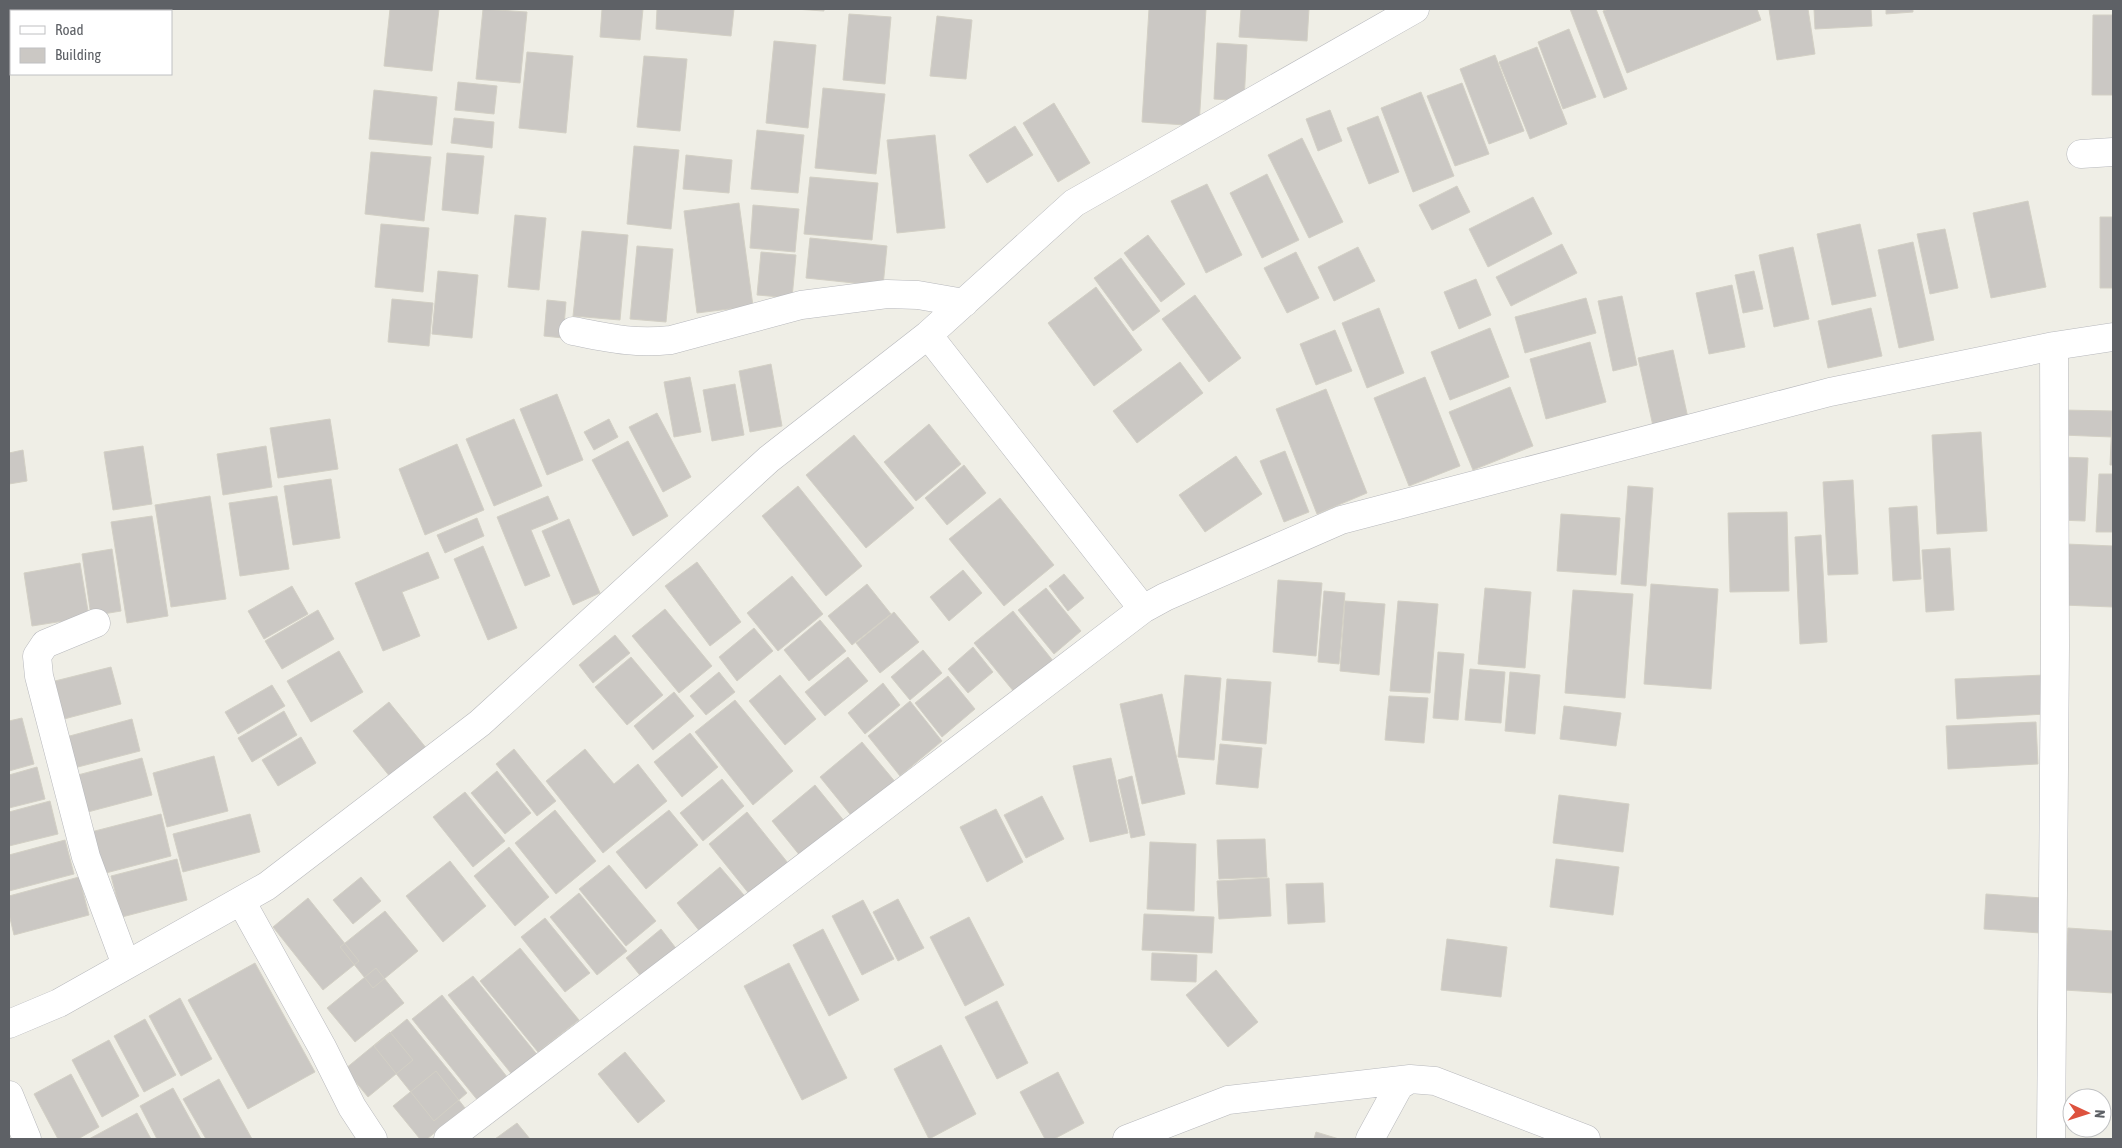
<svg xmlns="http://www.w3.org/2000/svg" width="2122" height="1148" viewBox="0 0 2122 1148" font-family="'Asap Condensed',sans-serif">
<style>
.building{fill:#cbc8c4;stroke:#d3d0c5}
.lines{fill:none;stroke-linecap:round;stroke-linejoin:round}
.minor-casing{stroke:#b7b8bc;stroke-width:29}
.minor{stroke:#fff;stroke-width:28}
</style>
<rect width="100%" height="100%" fill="#efeee6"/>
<path class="building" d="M390,9H439L432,71L384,66Z
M483,9L527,12L520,83L476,79Z
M602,9H643L640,40L600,37Z
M657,9H734L731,36L656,29Z
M795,9H824V11Z
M1149,9H1206L1199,126L1142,122Z
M1241,9H1309L1307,41L1239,37Z
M1570,9H1596L1627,89L1604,98Z
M1609,9H1757L1761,20L1627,73L1603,11Z
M1769,9H1808L1815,54L1777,60Z
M1814,9H1871L1872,26L1815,29Z
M1886,9H1913V12L1886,14Z
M849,14L891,17L885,84L843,80Z
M2093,15H2113V95H2092Z
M937,16L972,20L966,79L930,76Z
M1569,29L1596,97L1563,109L1538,42Z
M774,41L816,45L808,128L766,123Z
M1217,43L1247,45L1244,101L1214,99Z
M1537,47L1567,124L1530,139L1499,62Z
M527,52L573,56L566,133L519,128Z
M1495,55L1524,131L1489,144L1460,69Z
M644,56L687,59L680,131L637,127Z
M458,82L497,86L494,114L455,110Z
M1462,83L1489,154L1455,166L1427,96Z
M823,88L885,94L876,174L815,168Z
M374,90L437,97L432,145L369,139Z
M1421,92L1454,176L1413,192L1381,108Z
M1054,103L1090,163L1058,182L1023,123Z
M1330,110L1342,141L1318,151L1306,119Z
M1378,116L1399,172L1369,184L1347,128Z
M454,118L494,122L492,148L451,143Z
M1015,126L1033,155L987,183L969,155Z
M757,130L804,135L798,193L751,189Z
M935,135L945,228L897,233L887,140Z
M1302,138L1343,222L1309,238L1268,155Z
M634,146L679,150L671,229L627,224Z
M371,152L431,157L424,221L365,214Z
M447,153L484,156L478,214L442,210Z
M686,155L732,160L729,193L683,189Z
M1267,174L1299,240L1262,258L1230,193Z
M810,177L878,183L872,240L804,234Z
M1207,184L1242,255L1206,273L1171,201Z
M1457,186L1470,212L1432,230L1419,205Z
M1533,197L1552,234L1488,267L1469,229Z
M2028,201L2046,287L1991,298L1973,213Z
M739,203L753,306L697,313L684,211Z
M753,205L799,209L795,252L750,248Z
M515,215L546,218L539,290L508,287Z
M2100,217H2113V288H2100Z
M381,224L429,228L423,292L375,287Z
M1860,224L1876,296L1832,305L1817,234Z
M1945,229L1958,288L1930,294L1917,234Z
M582,231L628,235L620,320L573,316Z
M1148,235L1185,284L1161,302L1124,253Z
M810,238L887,246L883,286L806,278Z
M1913,242L1934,340L1899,348L1878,250Z
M1562,244L1577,273L1511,306L1496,277Z
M637,246L673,249L666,322L630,319Z
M1358,247L1375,281L1334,301L1318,267Z
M1793,247L1809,319L1774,327L1759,255Z
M761,252L796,255L792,298L757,295Z
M1296,252L1319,298L1287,313L1264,268Z
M1121,258L1160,311L1133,331L1094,278Z
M438,271L478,275L472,338L432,334Z
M1754,271L1763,309L1743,313L1735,275Z
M1476,279L1491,315L1459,329L1444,292Z
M1732,285L1745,347L1709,354L1696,293Z
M1096,287L1142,350L1094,386L1048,323Z
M1195,295L1241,358L1209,382L1162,319Z
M1622,296L1637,365L1613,371L1598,301Z
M1586,298L1596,333L1525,353L1515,317Z
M392,299L433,303L429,346L388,342Z
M547,300L566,302L563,338L544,336Z
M1379,308L1404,373L1367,388L1342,323Z
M1871,308L1882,356L1828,368L1818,321Z
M1490,328L1509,377L1450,400L1431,352Z
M1335,330L1352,371L1316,385L1300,344Z
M1590,342L1606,402L1546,419L1530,359Z
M1673,350L1688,418L1653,426L1638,358Z
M1180,362L1203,393L1137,443L1113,411Z
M771,364L782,426L750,432L739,371Z
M690,377L701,432L674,437L664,382Z
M1425,377L1460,466L1409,486L1374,398Z
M735,384L744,435L712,441L703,390Z
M1510,387L1533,446L1473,470L1449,412Z
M1326,389L1367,493L1317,514L1276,409Z
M557,394L583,460L547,475L520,409Z
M2113,399V465H2110Z
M2063,410L2113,411L2112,437L2062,435Z
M657,413L691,477L663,492L629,427Z
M330,419L338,469L278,478L270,428Z
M514,419L542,486L494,506L466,439Z
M609,419L618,437L594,450L584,432Z
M929,424L961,464L916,501L884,462Z
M1981,432L1987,531L1937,534L1932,435Z
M854,435L914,508L866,548L806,475Z
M628,441L668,516L633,536L592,460Z
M457,444L484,510L425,535L399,469Z
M143,446L152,504L113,510L104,452Z
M266,446L272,487L223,495L217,454Z
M23,450L27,481L9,484V453Z
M1285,451L1309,512L1284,522L1260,461Z
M1236,456L1262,494L1205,532L1179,495Z
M2061,457L2088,458L2085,521L2058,520Z
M964,465L986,493L947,525L925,498Z
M2099,474H2113V532H2096Z
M331,479L340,538L293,545L284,486Z
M1853,480L1858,574L1828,575L1823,482Z
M798,486L862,566L826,596L762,516Z
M1628,486L1653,488L1646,586L1621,584Z
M210,496L226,599L171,607L155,505Z
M277,496L289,569L240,576L229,503Z
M548,496L558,519L531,530L550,576L525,586L497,517Z
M1000,498L1054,565L1004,606L949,539Z
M1917,506L1921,579L1893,581L1889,508Z
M1787,512L1789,591L1730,592L1728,513Z
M1561,514L1620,518L1616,575L1557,571Z
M152,516L168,616L127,623L111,522Z
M477,518L484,536L445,553L437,535Z
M569,519L600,593L573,605L542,531Z
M1821,535L1827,642L1800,644L1795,537Z
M2066,544L2113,546V607L2063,605Z
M483,546L517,628L488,640L454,559Z
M1950,548L1954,610L1926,612L1922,550Z
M112,549L121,611L91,616L82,554Z
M428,552L439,578L402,592L420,636L383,651L355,583Z
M697,562L741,622L710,646L665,586Z
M80,563L89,617L32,626L24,573Z
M963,570L982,593L949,621L930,597Z
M1064,574L1084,598L1068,611L1049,586Z
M792,576L823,614L778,651L747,613Z
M1278,580L1322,583L1316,656L1273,652Z
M867,584L891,614L852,645L828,616Z
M1651,584L1718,589L1711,689L1644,684Z
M292,586L308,614L264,639L248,611Z
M1046,588L1081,631L1054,654L1018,610Z
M1485,588L1531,592L1525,668L1478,664Z
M1573,590L1633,594L1625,698L1565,693Z
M1324,591L1345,593L1339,664L1318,662Z
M1345,601L1385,604L1379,675L1340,671Z
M1398,601L1438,604L1430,693L1390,691Z
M665,609L712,666L679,693L632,636Z
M318,610L334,639L282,669L265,641Z
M1013,611L1058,667L1019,698L974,643Z
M894,612L919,642L880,673L856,643Z
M820,620L846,651L809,681L784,650Z
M754,628L773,651L737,681L719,657Z
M615,635L630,653L593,683L579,665Z
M973,647L993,672L968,693L948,669Z
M923,650L942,673L910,700L891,677Z
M339,651L363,692L311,722L287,681Z
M1438,652L1464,654L1458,720L1433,718Z
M631,657L663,695L627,725L595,687Z
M848,657L868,681L825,716L805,692Z
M111,667L121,704L64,719L55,681Z
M1470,669L1505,672L1501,723L1465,720Z
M719,672L735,692L706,715L690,696Z
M1510,672L1540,675L1535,734L1505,731Z
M780,675L816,719L785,745L749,701Z
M1185,675L1221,678L1214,760L1178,757Z
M2044,675L2046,714L1957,719L1955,679Z
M948,676L975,709L942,737L915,703Z
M1227,679L1271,682L1266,744L1222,740Z
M883,683L900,705L865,734L848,713Z
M272,685L285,706L238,734L225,712Z
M674,692L694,716L653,750L634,726Z
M1162,694L1185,794L1142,804L1120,704Z
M1389,696L1428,698L1424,743L1385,740Z
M735,700L793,771L753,805L695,732Z
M910,701L942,741L900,776L868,736Z
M389,702L427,749L391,778L353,731Z
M1564,706L1621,713L1616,746L1560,739Z
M284,711L297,735L252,762L238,738Z
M22,718L34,764L9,771V721Z
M132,719L140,751L74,768L66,737Z
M2036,722L2038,764L1948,769L1946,726Z
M690,733L718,767L682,797L654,762Z
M301,737L316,763L278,786L262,760Z
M862,742L897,784L854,819L820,777Z
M1220,744L1262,748L1258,788L1216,784Z
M514,749L556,801L537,816L496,764Z
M585,749L614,784L638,764L667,801L603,853L546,781Z
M214,756L228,811L167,827L153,773Z
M142,758L152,795L84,813L74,776Z
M1111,758L1128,833L1090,842L1073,766Z
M37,767L45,799L9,808V775Z
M497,771L531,813L505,834L471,793Z
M1132,776L1145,835L1131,838L1118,780Z
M722,779L744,806L703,841L680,813Z
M815,785L845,822L801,857L772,821Z
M465,792L505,841L473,867L433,817Z
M1559,795L1629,804L1623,852L1553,843Z
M1042,796L1064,839L1026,858L1004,815Z
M50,801L58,834L9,846V812Z
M996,809L1023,862L987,882L960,827Z
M555,810L596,861L556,894L515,843Z
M669,810L698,845L646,889L616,852Z
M747,812L788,863L750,895L709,844Z
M161,814L171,856L102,874L91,832Z
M250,814L260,852L183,872L173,834Z
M1265,839L1267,877L1219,879L1217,840Z
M65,840L74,874L9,891V855Z
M1150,842L1196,844L1194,911L1147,909Z
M509,847L549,897L515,926L474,876Z
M177,859L187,900L122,917L111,876Z
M1556,859L1619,867L1613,915L1550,907Z
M450,861L486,906L443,942L406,896Z
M609,865L656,921L626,946L579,889Z
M720,867L749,901L705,938L677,903Z
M79,877L89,915L14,935L9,914V896Z
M361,877L381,901L353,924L333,900Z
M1269,878L1271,916L1219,919L1217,881Z
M1323,883L1325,922L1288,924L1286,884Z
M579,893L627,951L597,975L550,917Z
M1986,894L2042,898L2040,933L1984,929Z
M308,898L359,961L323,990L273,927Z
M898,899L924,948L898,961L873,912Z
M863,900L894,959L862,975L832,916Z
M385,911L418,951L373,988L340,947Z
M1144,914L1214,917L1212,953L1142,950Z
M969,917L1004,985L965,1006L930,937Z
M545,918L590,973L565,992L521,937Z
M2068,928L2113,931V993L2064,990Z
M661,929L682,956L647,984L626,958Z
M823,929L859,1000L829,1016L793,945Z
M1447,939L1507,947L1501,997L1441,990Z
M520,948L579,1020L538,1052L480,981Z
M1152,953L1197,955L1196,982L1151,980Z
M255,963L315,1072L248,1109L188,1000Z
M789,963L847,1078L802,1100L744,986Z
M376,968L404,1003L355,1042L327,1008Z
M1216,970L1258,1022L1228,1047L1186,995Z
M473,976L539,1057L514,1077L448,995Z
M442,995L508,1078L479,1102L412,1019Z
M180,998L212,1059L181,1076L149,1016Z
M997,1001L1028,1063L997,1079L965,1017Z
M145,1019L176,1075L144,1092L114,1036Z
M407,1019L467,1093L434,1121L374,1046Z
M390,1032L413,1060L368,1097L345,1069Z
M109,1040L139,1096L102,1117L72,1060Z
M941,1045L976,1114L929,1139L894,1069Z
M625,1052L665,1101L638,1123L598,1074Z
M436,1071L465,1108L427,1139H420L393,1106Z
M1058,1072L1084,1123L1054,1139H1045L1020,1092Z
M71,1074L99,1127L78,1139H58L34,1094Z
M219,1079L252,1139H206L183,1099Z
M173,1088L201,1139H157L140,1106Z
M137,1113L151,1139H89Z
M517,1123L530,1139H495Z
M1316,1132L1339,1139H1314Z"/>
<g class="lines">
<g class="minor-casing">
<path id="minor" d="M2081,154L2113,152
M573,331C609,338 633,344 671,340L801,305L887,294L918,295L964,303
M928,335L1143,609L1165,597L1341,520L1830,392L2054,346L2113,337
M96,623L45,644L37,656L39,676L86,857L126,965
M241,901L322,1047L352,1107L373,1139
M9,1024L59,1003L267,886L480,723L769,459L928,335L1074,203L1415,9
M9,1095L27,1139
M448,1139L1143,609
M1127,1139L1228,1100L1410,1079
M1370,1139L1399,1086L1410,1079L1435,1081L1586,1139
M2051,1139L2055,646L2054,346"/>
</g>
<use href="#minor" class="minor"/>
</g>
<rect width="2122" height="1148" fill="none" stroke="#5e6166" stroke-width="20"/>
<rect x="10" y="10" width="162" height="65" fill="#ffffff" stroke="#bfc0c2"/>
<rect x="20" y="26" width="25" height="8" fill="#ffffff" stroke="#bfc0c2"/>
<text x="55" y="35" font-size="15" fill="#5e6166">Road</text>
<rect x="20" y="48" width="25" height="15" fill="#cbc8c4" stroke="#bfc0c2"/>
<text x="55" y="60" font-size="15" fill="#5e6166">Building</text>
<g transform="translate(2087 1113) rotate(94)"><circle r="24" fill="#ffffff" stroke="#bfc0c2"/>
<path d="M0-4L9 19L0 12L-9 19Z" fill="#dd523e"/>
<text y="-8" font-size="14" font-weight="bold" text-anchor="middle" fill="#5e6166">N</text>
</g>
</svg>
